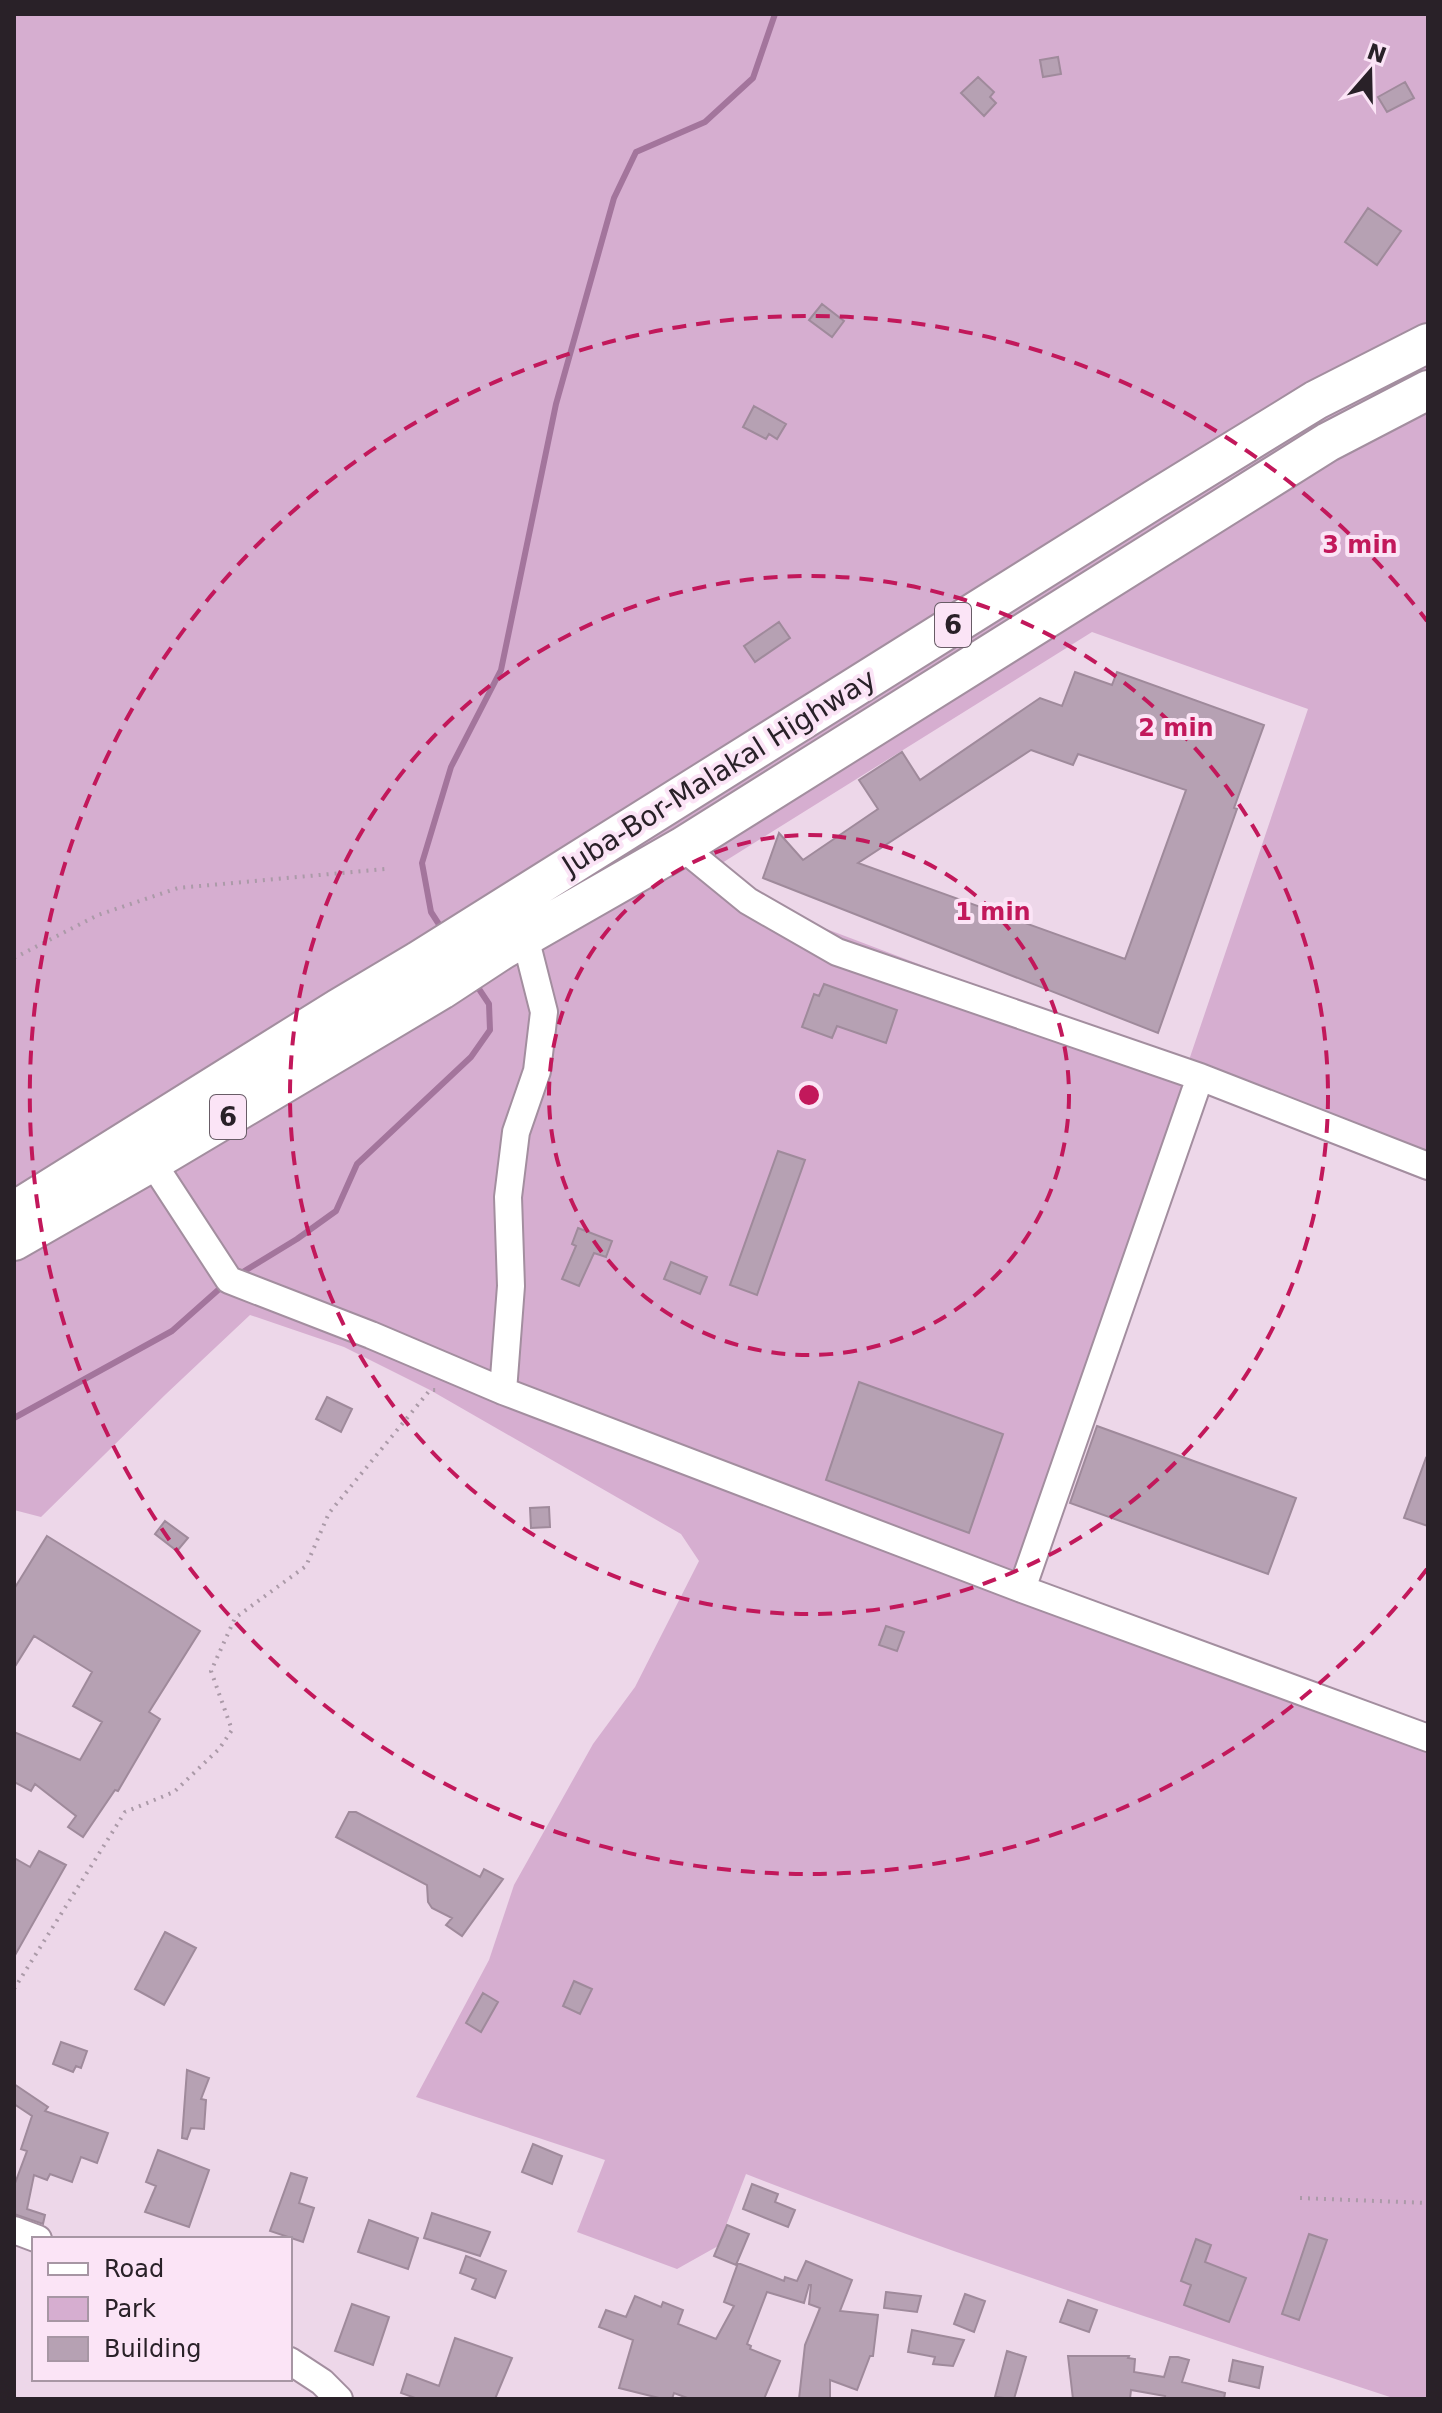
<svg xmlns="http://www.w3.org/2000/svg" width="1442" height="2413" viewBox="0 0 1442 2413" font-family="'DejaVu Sans',sans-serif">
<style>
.green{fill:#d6aed0;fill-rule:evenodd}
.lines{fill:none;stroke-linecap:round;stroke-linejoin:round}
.stream{stroke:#a3759c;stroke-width:6}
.building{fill:#b6a1b3;stroke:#9f8a9b;stroke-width:2;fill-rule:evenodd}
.minor-casing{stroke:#a38e9f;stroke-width:30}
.highway-casing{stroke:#a38e9f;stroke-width:42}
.path{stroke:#ab9aa8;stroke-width:4;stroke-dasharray:2 6;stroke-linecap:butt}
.minor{stroke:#fff;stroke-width:26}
.highway{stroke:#fff;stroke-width:38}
.ring{fill:none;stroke:#c2185b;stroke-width:4;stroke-dasharray:14 10}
.labels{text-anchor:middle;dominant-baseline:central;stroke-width:8;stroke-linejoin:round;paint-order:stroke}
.shield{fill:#fbe4f6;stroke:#685c66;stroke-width:2}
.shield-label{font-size:26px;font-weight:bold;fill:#292128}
.street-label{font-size:28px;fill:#292128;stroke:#fbe4f6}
.centre{fill:#c2185b;stroke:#fbe4f6;stroke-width:4}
.ring-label{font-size:24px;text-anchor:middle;font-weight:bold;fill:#c2185b;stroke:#fbe4f6;stroke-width:8;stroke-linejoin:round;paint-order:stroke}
</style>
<rect width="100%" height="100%" fill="#edd7e9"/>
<path class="green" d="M14,14H1428V1182L1202,1093L1030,1582L1428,1727V2399H1396C1178,2328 960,2257 746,2174L718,2246L677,2269L577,2232L605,2160L416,2097L489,1960L514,1885L593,1744L635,1687L699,1561L681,1534L430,1390L344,1347L250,1315L166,1394L41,1517L14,1510ZM1092,632L1308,709L1187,1066L750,900L722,863Z"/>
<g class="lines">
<path class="stream" d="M442,929L431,912L422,863L451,767L501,670L556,404L614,198L636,152L705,122L753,78L775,14
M238,1275L297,1239L336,1211L357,1164L471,1057L490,1030L489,1004L475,983
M14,1418L172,1331L226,1283"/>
</g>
<path class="building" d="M1058,57L1061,74L1043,77L1040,60Z
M978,77L994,92L990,97L996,103L984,116L961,93Z
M1405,82L1414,98L1387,112L1378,97Z
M1368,208L1401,231L1377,265L1345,242Z
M822,304L844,321L832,337L809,320Z
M754,406L786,424L777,439L769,434L766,439L743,427Z
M779,622L790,638L755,662L744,646Z
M1075,672L1112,685L1117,672L1264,725L1234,808L1237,809L1158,1033L763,878L779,833L803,860L878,809L859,780L902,752L920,780L1040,698L1062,706ZM1031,750L1073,765L1078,754L1186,790L1125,959L858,863Z
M824,984L897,1010L886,1043L837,1026L832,1038L802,1027L814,994L819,996Z
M778,1151L805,1160L757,1295L730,1285Z
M578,1228L612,1241L606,1257L594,1253L579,1286L562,1279L576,1246L572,1244Z
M671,1262L707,1277L700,1294L664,1279Z
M859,1382L1003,1434L969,1533L826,1480Z
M327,1397L352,1409L341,1432L316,1419Z
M1097,1426L1296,1498L1268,1574L1070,1503Z
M1426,1458L1428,1459V1526L1404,1518Z
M549,1507L550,1527L531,1528L530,1508Z
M165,1521L188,1538L177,1551L155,1534Z
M47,1536L200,1631L149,1712L160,1719L118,1791L115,1790L83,1837L68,1827L76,1816L35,1784L31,1791L14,1782V1732L80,1760L102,1722L73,1706L92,1672L34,1636L14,1668V1589Z
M886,1626L904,1632L897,1651L879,1645Z
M349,1812H356L480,1877L484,1869L503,1879L462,1936L446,1925L452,1918L432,1908L428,1902L427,1885L336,1837Z
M39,1851L66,1865L14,1957V1858L30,1867Z
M165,1932L196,1948L164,2005L135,1989Z
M574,1981L592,1989L580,2014L563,2006Z
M483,1993L498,2002L481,2032L466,2023Z
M61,2042L87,2051L81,2068L76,2066L73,2072L53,2064Z
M187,2070L209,2078L201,2099L206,2100L204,2129L191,2128L187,2139L182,2138Z
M14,2084L48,2107L45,2111L108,2133L97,2163L81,2157L72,2182L50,2174L47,2180L34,2175L27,2209L45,2215L43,2224L14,2214V2186L27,2151L21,2149L32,2116L14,2104Z
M533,2144L562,2156L552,2184L522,2172Z
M158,2150L209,2170L189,2227L145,2212L156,2186L146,2182Z
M291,2173L307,2178L299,2203L314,2208L303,2242L270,2231Z
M752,2184L778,2194L775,2202L795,2210L788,2227L743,2209Z
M432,2213L490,2232L480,2256L424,2238Z
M369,2220L418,2238L408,2269L358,2252Z
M727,2225L749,2234L736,2265L714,2256Z
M1309,2234L1327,2240L1299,2320L1282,2314Z
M1196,2239L1211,2245L1205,2262L1246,2278L1229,2322L1184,2305L1191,2285L1181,2281Z
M466,2256L506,2271L495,2298L472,2289L476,2279L460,2273Z
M806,2261L852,2280L840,2311L878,2315L873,2356H870L857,2390L830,2380V2399H799L805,2345L820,2308L809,2304L811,2285H809L804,2303L767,2292L747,2344L751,2346L750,2349L780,2361L764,2399H690L674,2393L672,2399H663L619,2388L633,2340L599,2327L606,2310L626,2317L635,2296L661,2307L663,2302L683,2310L678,2324L716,2339L734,2306L724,2302L738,2263L784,2281L785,2277L797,2281Z
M886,2292L921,2296L917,2312L884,2308Z
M965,2294L985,2301L974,2332L954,2324Z
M1068,2300L1097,2310L1089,2332L1060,2322Z
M352,2304L389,2317L373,2365L335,2351Z
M912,2330L964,2340L953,2366L933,2364L935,2357L908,2352Z
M455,2338L512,2358L495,2399H418L401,2393L407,2374L439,2386Z
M1007,2351L1026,2357L1014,2399L995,2397Z
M1068,2356H1129L1128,2358L1135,2359L1134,2372L1164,2377L1170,2357H1178L1189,2360L1182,2382L1225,2393L1224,2399H1164L1165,2396L1131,2390L1130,2399H1073Z
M1233,2360L1263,2367L1259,2388L1229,2381Z"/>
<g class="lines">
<g class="minor-casing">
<path id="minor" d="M682,847L748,901L837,952L1200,1077L1428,1166
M152,1162L229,1280L371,1335L503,1391L1022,1589L1428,1738
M503,1391L511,1286L508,1197L516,1132L537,1071L544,1012L525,937
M1022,1589L1200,1077
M14,2230L38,2239
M290,2361L322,2382L339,2399"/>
</g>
<g class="highway-casing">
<path id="highway" d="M14,1211L339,1008L418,961L1155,499L1316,400L1428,343
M14,1241L152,1162L441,990L502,950L682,847L1328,442L1428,390"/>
</g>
<path class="path" d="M14,958L98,915L178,888L385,869
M14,1989L125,1812L174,1792L219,1749L232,1730L211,1671L235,1618L306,1566L329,1513L430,1390H436
M1300,2198L1428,2203"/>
<use href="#minor" class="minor"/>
<use href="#highway" class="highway"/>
</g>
<g class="ring">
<circle cx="809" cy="1095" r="260"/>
<circle cx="809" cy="1095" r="519"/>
<path d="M1427 1569A779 779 0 1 1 1427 621"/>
</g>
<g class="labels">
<g class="shield">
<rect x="935" y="603" width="36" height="44" rx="6"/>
<rect x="210" y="1095" width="36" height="44" rx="6"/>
</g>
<g class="shield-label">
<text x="953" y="625">6</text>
<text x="228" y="1117">6</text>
</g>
<g class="street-label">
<text transform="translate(719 772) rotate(-32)">Juba-Bor-Malakal Highway</text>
</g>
</g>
<circle cx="809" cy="1095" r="12" class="centre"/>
<g class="ring-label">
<text x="1360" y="553">3 min</text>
<text x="1176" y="736">2 min</text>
<text x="993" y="920">1 min</text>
</g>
<rect width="1442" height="2413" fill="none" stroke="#292128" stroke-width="32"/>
<rect x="32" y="2237" width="260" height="144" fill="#fbe4f6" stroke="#a796a4" stroke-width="2"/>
<rect x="48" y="2263" width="40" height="12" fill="#ffffff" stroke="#a796a4" stroke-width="2"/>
<text x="104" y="2277" font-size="24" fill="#292128">Road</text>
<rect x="48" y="2297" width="40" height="24" fill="#d6aed0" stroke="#a796a4" stroke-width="2"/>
<text x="104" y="2317" font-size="24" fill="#292128">Park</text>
<rect x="48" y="2337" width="40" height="24" fill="#b6a1b3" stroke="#a796a4" stroke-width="2"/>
<text x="104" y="2357" font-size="24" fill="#292128">Building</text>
<g transform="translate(1370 72) rotate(20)" stroke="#fbe4f6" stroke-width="6" paint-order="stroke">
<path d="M0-6L14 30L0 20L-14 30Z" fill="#292128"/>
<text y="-12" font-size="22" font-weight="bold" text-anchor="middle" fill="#292128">N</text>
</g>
</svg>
